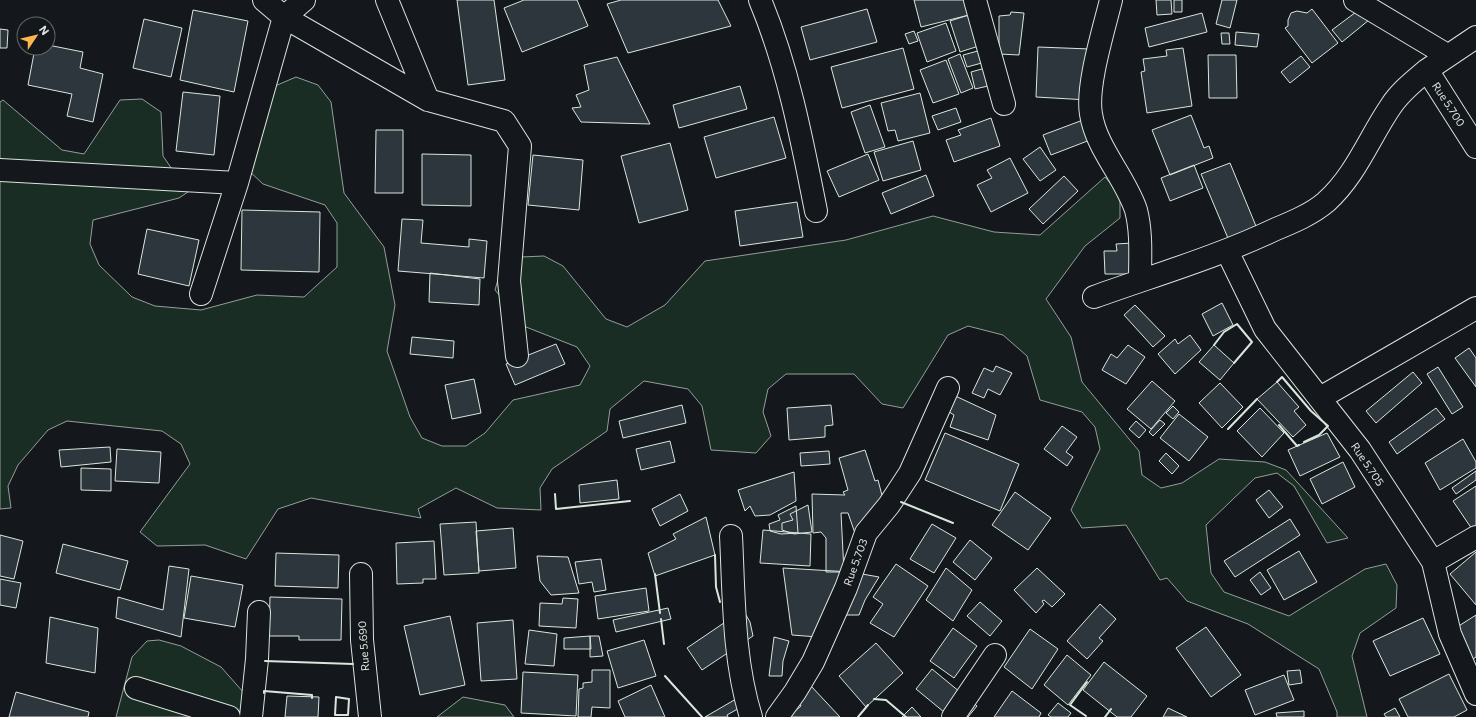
<svg xmlns="http://www.w3.org/2000/svg" width="1476" height="717" viewBox="0 0 1476 717" font-family="Commissioner,sans-serif">
<style>
.green{fill:#1a2d24;stroke:#939e99}
.building{fill:#2c363c;stroke:#d8e6dc}
.lines{fill:none;stroke-linecap:round;stroke-linejoin:round}
.minor-casing{stroke:#d8e6dc;stroke-width:24}
.minor{stroke:#14181c;stroke-width:22}
.wall{stroke:#d8e6dc;stroke-width:2}
.labels{text-anchor:middle;dominant-baseline:central;stroke-width:3;stroke-linejoin:round;paint-order:stroke}
.street-label{font-size:11px;fill:#d8e6dc;stroke:#14181c}
</style>
<rect width="100%" height="100%" fill="#14181c"/>
<path class="green" d="M296,77L318,85L331,102L344,193L384,247L395,305L387,351L410,417L422,438L442,446H466L485,433L513,400L580,385L590,366L577,347L526,327L495,290L501,269L521,257L544,256L563,266L606,319L627,327L665,305L705,261L846,240L933,216L994,232L1040,235L1105,177L1120,194V218L1085,246L1046,299L1071,337L1082,382L1139,451L1142,475L1161,488L1182,483L1219,459L1265,462L1286,470L1348,538L1327,543L1294,486L1277,473L1255,478L1206,525L1211,573L1224,592L1289,616L1365,569L1386,564L1397,585L1396,608L1360,633L1352,656L1367,717H1337V712L1319,669L1248,624L1187,601L1167,578L1160,580L1126,525L1082,528L1071,510L1100,449L1095,427L1082,412L1040,400L1027,356L1003,335L968,326L948,335L903,408L882,404L854,374H786L768,389L763,412L771,436L756,453L711,450L702,406L688,389L644,381L610,409L607,431L552,469L540,488L541,510L497,508L456,488L418,509L421,518L311,498L278,509L246,559L205,545L157,546L140,532L190,464L181,444L162,431L67,421L48,430L18,465L8,486L11,508L0,509V102L3,100L62,150L84,154L120,100L142,99L161,112L163,156L176,175L197,186L179,198L93,220L90,244L99,265L132,297L155,306L201,310L257,295L304,297L337,267V223L325,205L263,184L247,169L275,86Z
M159,640L181,646L221,667L244,693L245,717H116L132,657L147,641Z
M463,697L505,705L514,717H437Z"/>
<path class="building" d="M457,0H494L505,80L468,85Z
M524,0H577L588,26L522,52L504,8Z
M621,0H718L731,26L628,53L607,4Z
M914,0H969L973,14L921,27Z
M1156,0H1171L1172,14L1157,15Z
M1174,0H1182V12H1174Z
M1222,0H1237L1230,28L1216,24Z
M867,9L877,42L810,60L801,27Z
M1312,9L1338,43L1312,63L1285,28L1288,26V20L1291,13L1297,11L1307,13Z
M1360,9L1369,20L1342,42L1332,30Z
M193,10L248,21L234,92L180,80Z
M1011,12L1024,13L1019,55L999,54V16L1010,15Z
M975,13L985,44L960,52L950,21Z
M1202,13L1207,32L1149,47L1145,28Z
M144,19L182,28L171,77L133,68Z
M946,23L956,51L927,62L917,33Z
M0,29L8,30L7,48H0Z
M914,31L918,41L909,44L905,34Z
M1236,32L1259,34L1257,47L1235,45Z
M1221,33H1229L1230,44H1222Z
M48,45L83,52L80,68L103,74L93,122L67,116L72,94L28,85L35,48H48Z
M1038,47L1090,49L1088,100L1036,97Z
M903,48L914,89L842,108L831,67Z
M1183,48L1192,106L1147,113L1141,72L1145,71L1143,59L1167,56L1166,50Z
M985,49L989,61L967,67L963,55Z
M960,54L973,88L961,93L948,59Z
M1208,55H1236L1237,98H1209Z
M1301,56L1310,67L1290,83L1281,72Z
M617,57L650,124L581,122L572,108L581,107L576,95L589,90L584,65Z
M946,60L959,94L933,103L920,70Z
M996,65L1001,83L975,89L971,72Z
M740,86L747,109L679,128L673,105Z
M183,92L220,96L214,155L176,151Z
M920,93L930,133L898,141L895,130L888,131L881,103Z
M870,105L885,147L865,153L851,112Z
M956,108L961,122L938,130L932,116Z
M1191,115L1204,148L1209,146L1213,158L1170,175L1152,130Z
M774,117L786,158L716,178L704,137Z
M991,118L1000,146L954,162L946,140L961,135L958,130Z
M1083,120L1090,140L1051,155L1043,135Z
M376,130H403V193H375Z
M913,141L921,170L883,181L874,152Z
M670,143L688,210L639,223L621,156Z
M1040,147L1056,170L1040,181L1023,159Z
M422,154L471,155V206L422,205Z
M868,154L879,180L839,197L827,171Z
M533,155L583,160L579,210L528,205Z
M1010,158L1028,193L991,212L977,185L992,178L987,170Z
M1230,163L1258,231L1230,243L1201,174Z
M1194,165L1203,188L1170,201L1161,178Z
M926,175L934,196L891,214L882,193Z
M1064,176L1078,191L1043,224L1029,209Z
M797,202L803,237L740,246L735,211Z
M242,210L320,212L319,272L241,270Z
M402,219L423,220L421,243L469,247V239L487,241L484,278L398,271Z
M147,229L199,240L189,286L138,274Z
M1132,243L1133,274H1105L1104,251H1117L1116,244Z
M430,273L480,279L479,305L429,302Z
M1222,303L1233,325L1213,336L1202,314Z
M1135,305L1165,336L1153,347L1124,315Z
M1190,335L1201,350L1175,374L1158,354L1175,339L1178,344Z
M412,337L454,341L453,358L410,354Z
M556,344L565,364L515,385L506,364Z
M1128,345L1145,357L1126,384L1102,370L1111,354L1117,358Z
M1214,345L1234,363L1220,380L1199,362Z
M1469,348L1476,358V387L1455,358Z
M996,366L1012,373L1000,395L988,389L984,398L972,393L984,368L993,372Z
M1438,367L1463,407L1452,414L1427,374Z
M1413,372L1422,383L1376,423L1366,411Z
M474,379L481,413L452,419L445,385Z
M1152,381L1175,401L1151,429L1127,409Z
M1277,382L1299,407L1294,411L1306,425L1293,437L1257,399Z
M1220,383L1243,407L1222,428L1199,403Z
M949,393L996,415L988,440L950,427L954,415L946,410Z
M682,405L686,423L623,438L619,421Z
M831,405L833,425L825,426V437L789,440L787,408Z
M1173,406L1179,412L1173,419L1166,413Z
M1260,408L1284,433L1262,457L1237,431Z
M1436,408L1445,419L1397,454L1389,442Z
M1179,414L1208,437L1189,461L1160,438Z
M1160,420L1165,424L1153,436L1149,432Z
M1136,421L1146,430L1139,438L1129,429Z
M1062,426L1077,437L1066,452L1073,457L1067,466L1044,449Z
M945,433L1019,464L1000,511L925,480Z
M1327,433L1340,457L1300,476L1288,450Z
M1463,439L1476,462V468L1440,490L1425,463Z
M670,441L675,462L641,470L636,449Z
M110,447L111,462L61,467L59,450Z
M117,449L161,452L159,483L115,481Z
M865,450L875,481L878,480L885,507L857,539L848,513H841L844,572H826V538L821,532L813,533L812,494L845,495L843,492L848,490L839,458Z
M829,451L830,464L801,466L800,453Z
M1166,453L1179,466L1172,474L1159,461Z
M1343,462L1355,487L1322,504L1310,479Z
M81,468L111,469V491L81,490Z
M1476,471V480L1456,494L1452,488Z
M794,472L796,501L770,515L755,516L750,506L745,511L738,490Z
M617,480L619,499L580,503L579,485Z
M1476,486V531L1474,532L1453,501Z
M1269,490L1283,507L1269,518L1256,500Z
M1015,492L1051,518L1028,550L992,525Z
M680,494L688,511L660,526L652,509Z
M808,505L812,532L794,534L782,530V523L793,520L790,514Z
M796,506L798,533L781,534L770,531L769,524L780,520L778,515Z
M706,517L715,555L655,576L648,553L676,539L673,534Z
M1290,519L1300,535L1235,577L1224,561Z
M476,522L479,573L444,575L440,524Z
M932,524L956,538L934,573L910,559Z
M513,528L516,568L479,571L476,531Z
M763,530L811,534L810,566L760,563Z
M0,535L23,541L14,579L0,576Z
M970,540L992,558L975,580L953,562Z
M434,541L436,579H423V583L397,584L396,543Z
M63,544L128,561L120,590L56,573Z
M1299,551L1317,582L1284,600L1267,570Z
M1476,552V605L1450,574Z
M276,553L339,555L338,588L275,586Z
M537,556L568,557L579,593L551,595L540,581Z
M601,559L606,590L594,592L592,582L579,584L575,562Z
M896,564L928,586L894,637L870,623L883,604L873,597Z
M169,566L189,569L181,637L116,618L118,597L163,610Z
M783,568L851,572L879,577L865,600L859,615H833L831,638L792,635Z
M946,568L972,590L953,621L926,600Z
M1037,568L1065,594L1052,607L1044,600L1042,601L1044,604L1036,613L1014,590Z
M1260,572L1271,588L1261,595L1250,580Z
M191,576L243,585L235,627L184,618Z
M0,579L21,583L16,608L0,605Z
M646,588L649,611L598,619L595,596Z
M270,597L342,599L341,640H299V636H269Z
M563,598L578,599L576,628L539,626L540,603L562,604Z
M980,602L1002,621L990,636L967,616Z
M1100,604L1116,619L1099,638L1103,641L1087,659L1067,641Z
M668,608L671,619L616,632L613,620Z
M743,610L750,622L753,636L702,670L687,648Z
M1476,615V657L1473,659L1454,629Z
M450,616L465,685L420,695L404,626Z
M50,617L98,628L95,673L46,663Z
M1423,618L1440,654L1390,676L1373,641Z
M513,620L517,679L481,681L477,623Z
M1206,627L1241,675L1211,697L1176,648Z
M953,628L977,646L954,678L930,661Z
M1030,629L1058,649L1032,689L1004,667Z
M529,630L557,634L554,666L525,664Z
M590,636L591,649H564V638Z
M590,636H599L603,656L590,657Z
M774,637L789,641L783,661L782,676H769Z
M644,640L656,676L618,688L607,651Z
M876,643L903,673L866,707L839,676Z
M1067,655L1091,675L1068,705L1044,685Z
M1104,662L1147,696L1131,717H1117L1083,690Z
M932,669L977,706L968,717H950L916,689Z
M592,670H610V708L592,707L591,717H578L579,689L583,688V683L592,682Z
M1300,670L1302,683L1289,685L1287,671Z
M523,672L578,675L576,716L521,713Z
M1449,674L1467,710L1454,717H1408L1399,699Z
M1284,675L1294,700L1255,715L1245,690Z
M651,685L665,717H625L618,701Z
M811,686L840,717H788L801,706L798,698Z
M1012,691L1041,713L1039,717H994Z
M16,692L89,712L88,717H9Z
M287,696L319,697L318,717H285Z
M736,699L741,707L727,715L728,717H705Z
M1058,703L1071,713L1068,717H1051L1048,715Z
M912,707L921,717H902Z
M1168,708L1187,717H1163Z
M1395,708L1400,717H1386L1384,714Z
M1304,711V717H1277L1276,713Z"/>
<g class="lines">
<g class="minor-casing">
<path id="minor" d="M264,0L284,17L428,100L504,121L520,146L509,281L517,356
M387,0L428,100
M760,0C788,67 802,140 816,211
M975,0L1004,104
M1111,0C1104,29 1086,86 1091,114C1096,148 1125,177 1136,210C1142,233 1140,258 1140,280
M1355,0L1447,55
M1476,37L1427,70L1476,147
M0,170L237,183
M1227,251L1265,329L1360,450L1433,562L1450,634L1476,694
M201,294L237,183L284,17L304,0
M1094,297C1155,275 1217,257 1276,229C1293,222 1312,214 1326,202C1356,175 1369,138 1391,106C1400,92 1414,81 1427,70
M1320,398L1476,308
M731,536C734,596 733,659 751,717
M1433,562L1476,537
M361,574L362,640L370,717
M136,688L229,717
M251,717L257,659L259,612
M777,717L795,692L813,662L846,588L866,533L889,505L910,473L948,388
M953,717L995,655"/>
</g>
<use href="#minor" class="minor"/>
<path class="wall" d="M1214,345L1224,332L1237,324L1252,342L1234,363
M1277,382L1282,377L1311,411L1328,426L1319,435L1304,442
M1279,425L1297,446L1299,445
M1228,429L1257,399
M555,494L556,509L630,501
M901,502L953,523
M715,555L716,587L720,602
M655,574L660,613
M661,619L664,644
M265,661L353,664
M665,676L702,717
M264,693V691L312,695V698
M336,697L349,699L348,715H335Z
M874,699L886,700L906,717
M1086,716L1070,705L1087,682
M858,717L868,705
M1105,717L1111,709"/>
</g>
<g class="labels">
<g class="street-label">
<text transform="translate(1449 104) rotate(57)">Rue 5.700</text>
<text transform="translate(1368 464) rotate(56)">Rue 5.705</text>
<text transform="translate(855 562) rotate(-70)">Rue 5.703</text>
<text transform="translate(363 646) rotate(-94)">Rue 5.690</text>
</g>
</g>
<g transform="translate(36 36) rotate(55)"><circle r="19" fill="#14181c" stroke="#626a69"/>
<path d="M0-3L7 15L0 10L-7 15Z" fill="#ffb74d"/>
<text y="-6" font-size="11" font-weight="bold" text-anchor="middle" fill="#d8e6dc">N</text>
</g>
</svg>
